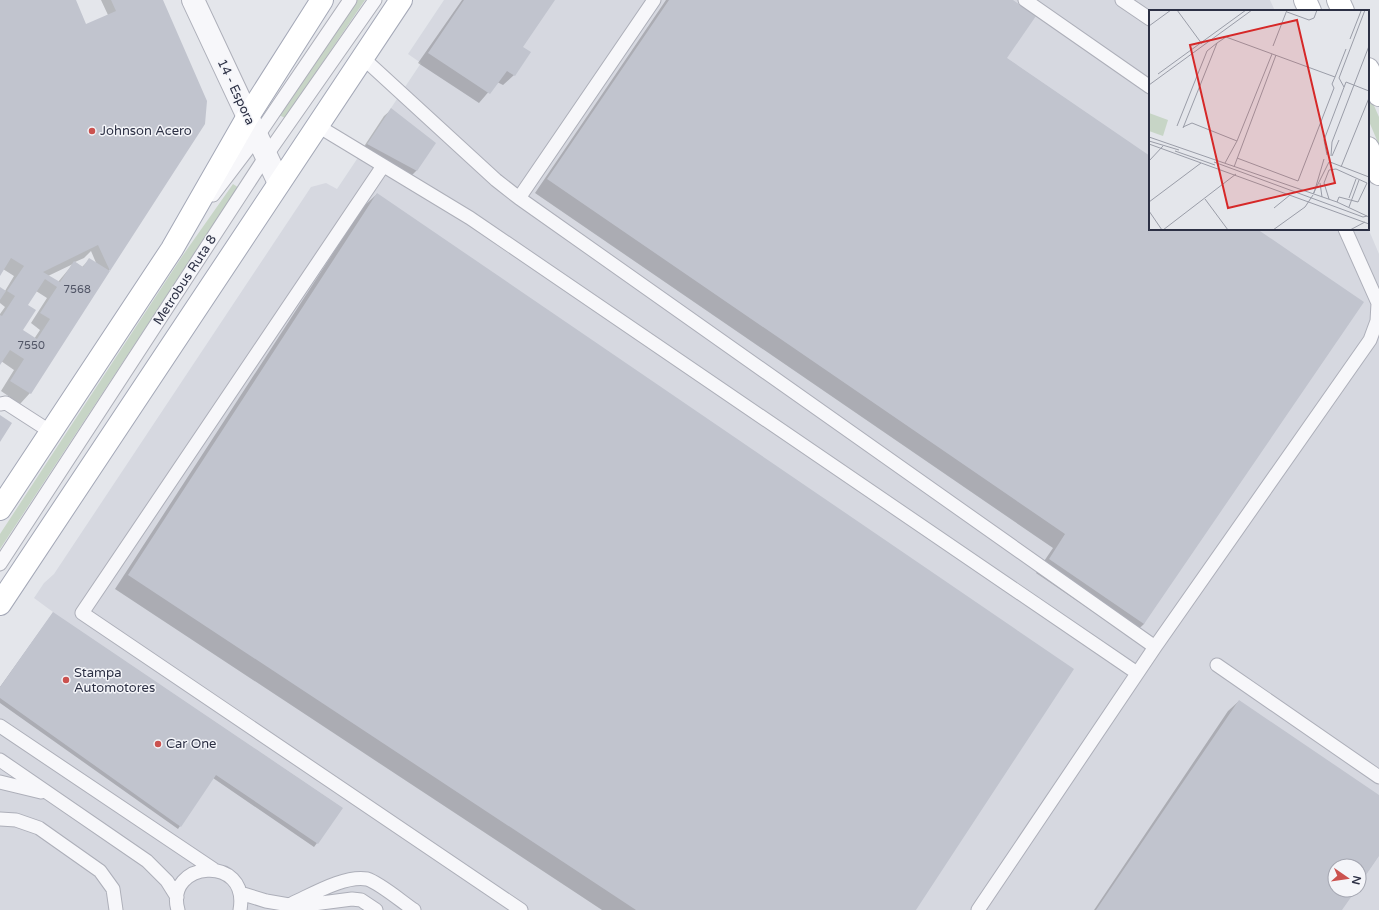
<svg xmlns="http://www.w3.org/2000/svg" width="1379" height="910" viewBox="0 0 1379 910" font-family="'Varela Round',sans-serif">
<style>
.built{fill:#d6d8e0;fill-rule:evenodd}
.green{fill:#c7d5c6}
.shadow{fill:#0003;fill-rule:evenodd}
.building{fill:#c1c4ce;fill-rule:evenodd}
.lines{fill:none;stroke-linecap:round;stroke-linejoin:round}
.lane-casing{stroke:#adafb9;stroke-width:15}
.street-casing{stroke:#adafb9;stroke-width:24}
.secondary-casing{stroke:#adafb9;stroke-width:24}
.primary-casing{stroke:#a4a8b7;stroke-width:24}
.lane{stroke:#f7f7fa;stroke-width:13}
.street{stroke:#f7f7fa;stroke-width:22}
.secondary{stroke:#fff;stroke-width:22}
.primary{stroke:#fff;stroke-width:22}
.poi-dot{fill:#cb524f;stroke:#f4f5f9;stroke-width:1.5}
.labels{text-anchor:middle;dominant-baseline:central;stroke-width:3;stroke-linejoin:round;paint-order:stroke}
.number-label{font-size:11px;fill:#515566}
.street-label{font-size:13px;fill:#2c3044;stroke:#f4f5f9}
.poi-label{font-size:13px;fill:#2c3044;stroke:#f4f5f9;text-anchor:start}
.inset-road{fill:none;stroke:#9a9da8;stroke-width:1}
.view{fill:#d62828;fill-opacity:0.15;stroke:#d62828;stroke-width:2}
.inset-edge{fill:none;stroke:#2c3044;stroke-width:2}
</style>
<rect width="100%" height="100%" fill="#e4e6eb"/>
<path class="built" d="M444,0H1270L1275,11H1150V229L1368,228L1379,254V910H0V687L53,612L34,598L44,583L54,574L311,187L326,183L337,189L421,63L408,54ZM1335,866H1359V890H1335Z"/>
<path class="green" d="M357,0H365L285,118L279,115Z
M1368,92L1379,117V145L1368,119Z
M233,184L239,188L188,263L0,549V534L181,258Z"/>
<path class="shadow" d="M0,0H75L86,26L108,15L101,0H161L204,124L30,393L20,404L1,391L14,370L1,361L0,363V314L5,307L0,303V288L5,291L14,276L3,269L0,274ZM91,251L97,265L89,260L82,267L75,262L84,258ZM73,264L58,282L48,276ZM36,291L47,298L31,323L40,330L34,339L21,331L26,305Z
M462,0H554L522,47L514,75L503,85L497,82L479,103L418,63Z
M666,0H1011L1006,58L1150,157V229H1255L1144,624L1130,637L1036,573L1053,548L535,193Z
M391,110L417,170L410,177L361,151L384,116Z
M377,194L915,910H602L115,589L363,207Z
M53,613L342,808L317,843L314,847L213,778L178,829L0,703V687Z
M1239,701L1379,797V855L1359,884V866H1335V890H1355L1341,910H1094L1228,711Z"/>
<path class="building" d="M0,0H76L86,24L116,11L111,0H163L207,101L205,124L110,271L98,245L43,272L60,282L74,261L83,267L89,258L110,271L31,394L10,381L24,359L10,350L0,365V315L2,316L15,296L7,291L24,266L11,258L0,276ZM45,279L57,287L40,313L50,319L37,339L23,330L36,310L28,305Z
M464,0H555L523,47L531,52L515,76L507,71L490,94L428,53Z
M669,0H1013L1036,16L1007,58L1150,156V229H1257L1364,302L1144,624L1049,559L1065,534L547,179Z
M391,108L436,143L417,171L367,144Z
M377,193L1074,669L916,910H636L128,575Z
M0,287L6,291L0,300Z
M0,415L12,423L0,442Z
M53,612L343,808L318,844L216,775L181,827L0,698V687Z
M1239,700L1379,795V856L1359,885V866H1335V890H1356L1342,910H1096Z"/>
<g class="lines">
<g class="lane-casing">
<path id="lane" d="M1025,0L1150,87
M1122,0L1150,19
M363,58L496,180L519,198L1155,647
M318,126L470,218L1137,673
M383,166L82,613L521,910
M213,195L257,137L350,0
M519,198L654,0
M0,404L6,403L51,432
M0,564L266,156L375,0
M1217,665L1379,777
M0,726L213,869
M0,760L147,861L167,881L177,897
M0,782L41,792
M0,819L16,820L39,828L100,871L113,889L116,910
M240,893L266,901L289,905H306L352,899L361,900L376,910
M293,903C313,894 345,875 367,879C380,883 402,902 414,910
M178,910C164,861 250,853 240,910
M978,910L1155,647L1370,340L1377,321L1378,303L1345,229"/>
</g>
<g class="street-casing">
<path id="street" d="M193,0L279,183"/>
</g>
<g class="secondary-casing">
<path id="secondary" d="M1305,0L1310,11
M1338,0L1343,11
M1368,69L1379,95
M1368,148L1379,174"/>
</g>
<g class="primary-casing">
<path id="primary" d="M0,509L172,249L247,118L322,0
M0,604L401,0"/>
</g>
<use href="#lane" class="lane"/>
<use href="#street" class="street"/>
<use href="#secondary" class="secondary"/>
<use href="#primary" class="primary"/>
</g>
<g class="poi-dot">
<circle cx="92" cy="131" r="4"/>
<circle cx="66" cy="680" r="4"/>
<circle cx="158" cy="744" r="4"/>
</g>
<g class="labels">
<g class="number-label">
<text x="77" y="289">7568</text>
<text x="31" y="345">7550</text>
</g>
<g class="street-label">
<text transform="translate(236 92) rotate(65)">14 - Espora</text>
<text transform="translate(185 280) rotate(-57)">Metrobus Ruta 8</text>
</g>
<g class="poi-label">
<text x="100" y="131">Johnson Acero</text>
<text x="74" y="673">Stampa<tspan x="74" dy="15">Automotores</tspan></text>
<text x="166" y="744">Car One</text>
</g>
</g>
<g transform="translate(1149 10)">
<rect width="220" height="220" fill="#e4e6eb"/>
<path d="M0,103L19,110L14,126L0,121Z" fill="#c7d5c6"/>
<path class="inset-road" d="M28,0L53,34M138,2L160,10L165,8L168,0M0,16L22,0M201,29L212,1L210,0M124,36L138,0M9,64L97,0M0,75L103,0M195,77L190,68L216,0M28,116L58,41L68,33M34,117L43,113L88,131M34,118L68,33L77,27L186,67L197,39M0,127L188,192L220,207M0,131L30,140M0,134L220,214M26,141L66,155M178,145L175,130L197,72L220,81M182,146L183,132L220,36M183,146L190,130M88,148L149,171L185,78L183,74L186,67M0,151L14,136M65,152L214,207L218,206M181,152L220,167M76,153L88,131L123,44M85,157L127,45M192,157L220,88M171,173L173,187M165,183L175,149M164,184L180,152M200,188L207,169M56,189L79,220M180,189L175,173L180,160L187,159L218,173L209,192L190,187L188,192M0,192L52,153M200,197L210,170M125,198L141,185M0,201L13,220M14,220L87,164M124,220L156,197L164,185M201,220L216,212"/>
<path class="view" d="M148,10L186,173L79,198L41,35Z"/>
<rect width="220" height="220" class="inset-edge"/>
</g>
<g transform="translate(1347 878) rotate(103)"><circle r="19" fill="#f4f5f9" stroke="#a4a6b1"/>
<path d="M0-3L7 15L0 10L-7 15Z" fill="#cb524f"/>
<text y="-6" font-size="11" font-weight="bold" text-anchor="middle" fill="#2c3044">N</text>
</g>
</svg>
